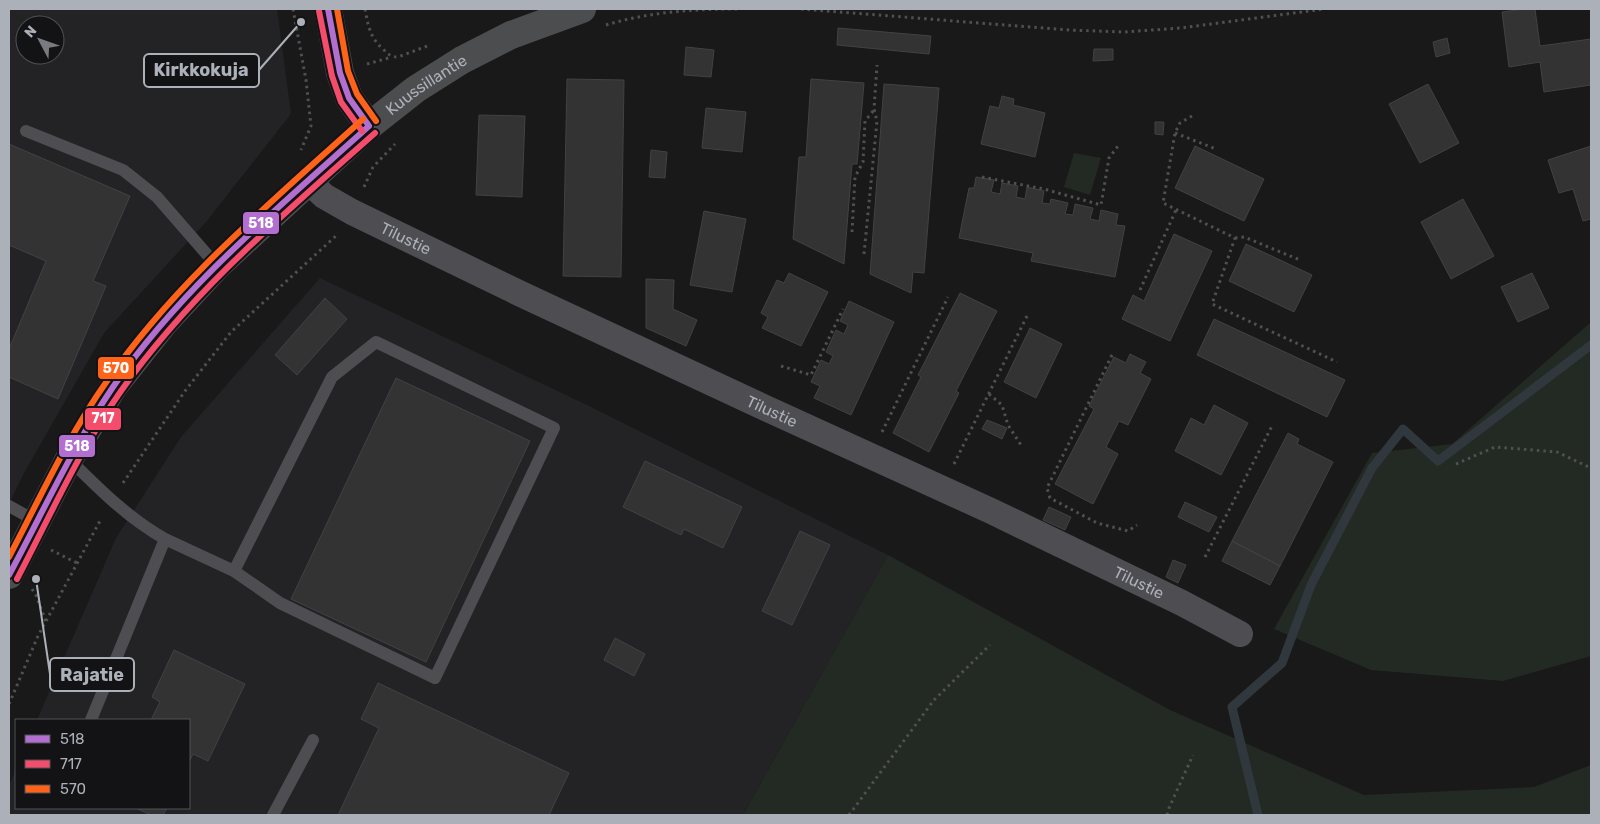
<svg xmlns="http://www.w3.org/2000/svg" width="1600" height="824" viewBox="0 0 1600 824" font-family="Rubik,sans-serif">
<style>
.built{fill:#232325;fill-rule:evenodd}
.green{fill:#232923}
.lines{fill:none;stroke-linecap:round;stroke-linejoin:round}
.stream{stroke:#31383d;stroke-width:9}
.building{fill:#333334;stroke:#424245}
.path{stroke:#4f5052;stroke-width:3;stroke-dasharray:2.5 4;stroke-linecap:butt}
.lane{stroke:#4e4e52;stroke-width:12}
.street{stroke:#4e4e52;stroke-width:26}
.secondary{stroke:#4c4d4f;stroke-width:28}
.bus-1-casing{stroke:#131315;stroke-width:10}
.bus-2-casing{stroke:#131315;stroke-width:10}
.bus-3-casing{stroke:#131315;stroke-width:10}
.bus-1{stroke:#b36fd0;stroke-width:6}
.bus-2{stroke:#f44d6c;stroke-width:6}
.bus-3{stroke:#ff6319;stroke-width:6}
.labels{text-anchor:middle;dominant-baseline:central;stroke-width:4;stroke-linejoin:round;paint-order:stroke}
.street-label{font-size:16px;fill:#acb0b8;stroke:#131315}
.leader{fill:none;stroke:#acb0b8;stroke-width:2}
.callout-dot{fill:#acb0b8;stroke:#131315;stroke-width:2}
.callout{fill:#131315;stroke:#acb0b8;stroke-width:2}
.callout-label{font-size:18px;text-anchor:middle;font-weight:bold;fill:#acb0b8}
.line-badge{stroke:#131315;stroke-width:2}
.badge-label{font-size:14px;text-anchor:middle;font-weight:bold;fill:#fff}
</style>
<rect width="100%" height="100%" fill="#191919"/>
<path class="built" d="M9,9H277L291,114L206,222L104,333L24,473L9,504ZM25,25H55V55H25Z
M320,278L587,405L888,555L743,815H9V786L16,769V808H189V720H37L116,538L181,437Z"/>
<path class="green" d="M1074,153L1101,158L1090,195L1064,187Z
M1591,322V656L1503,681L1371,670L1274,629L1372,453L1452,444Z
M888,555L1170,710L1364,795L1534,787L1591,765V815H743Z"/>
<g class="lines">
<path class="stream" d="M1258,815L1232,707L1282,663L1311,585L1372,468L1403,429L1438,461L1591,345"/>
</g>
<path class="building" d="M1524,9H1535L1540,46L1591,39V85L1544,92L1540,62L1509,67L1502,12Z
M838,28L931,36L929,54L837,45Z
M1447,38L1450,53L1436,57L1433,42Z
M686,47L714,50L711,77L684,75Z
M1094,49H1113V60L1093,61Z
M567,79L624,80L621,277L563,276Z
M811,79L864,83L857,164H852L844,264L793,239L799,157H806Z
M884,84L939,88L924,273L913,272L911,293L870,274Z
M1428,84L1459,143L1420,163L1389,104Z
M1002,96L1014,99L1013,105L1045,113L1035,157L981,144L990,106L999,108Z
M706,108L746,112L742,152L702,148Z
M479,115L525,116L522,197L476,195Z
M1155,122H1164L1163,135L1155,134Z
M9,144L130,196L93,281L106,286L58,399L9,377V349L46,261L9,245Z
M1195,146L1264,179L1244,221L1175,188Z
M1591,146V219L1583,221L1573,189L1559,193L1548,160Z
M651,150L667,152L665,178L649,177Z
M976,177L994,180L991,192L1000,194L1002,183L1018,186L1016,197L1025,199L1027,187L1044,191L1042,203L1050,204L1051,199L1068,203L1065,214L1073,215L1075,204L1093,208L1090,219L1099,221L1101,210L1118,214L1116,225L1125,226L1115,277L1031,261L1033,253L959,238L969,188H974Z
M1463,199L1494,256L1451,279L1421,222Z
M704,211L746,219L732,292L690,285Z
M1174,234L1212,251L1170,341L1122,319L1133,295L1144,301Z
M1246,244L1312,275L1294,312L1229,281Z
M789,273L828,292L801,346L762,328L768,317L761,313L777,280L784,283Z
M1532,273L1549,308L1518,322L1501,287Z
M646,279L674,280L673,309L697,320L686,346L646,328Z
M960,293L997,311L956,391L959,393L929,452L893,433L921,377L918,375Z
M325,298L347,319L297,375L275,355Z
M849,301L894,322L851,415L814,398L820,386L811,382L821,360L829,364L833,356L826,352L836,330L844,334L848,325L840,321Z
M1214,319L1345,380L1327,417L1197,355Z
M1030,328L1062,344L1036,398L1004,382Z
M1130,354L1146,362L1140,373L1151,379L1128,425L1119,421L1106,447L1118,454L1093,504L1055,484L1094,409L1089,406L1114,357L1126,363Z
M396,378L530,441L426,662L291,599Z
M1214,405L1248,423L1221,475L1175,451L1191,418L1204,425Z
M987,420L1007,428L1002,439L982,429Z
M1288,433L1299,439L1297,444L1333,462L1280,566L1232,541Z
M645,461L742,507L723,548L684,529L681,535L623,507Z
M1185,502L1217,517L1209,532L1178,517Z
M1049,507L1071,517L1065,530L1043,520Z
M800,531L830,545L792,625L762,611Z
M1232,541L1280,566L1270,585L1222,561Z
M1173,560L1186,565L1178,583L1166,577Z
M615,638L645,654L634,676L604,660Z
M174,650L245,684L208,761L193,754L189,762V720H151L160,702L152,697Z
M378,683L569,773L549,815H338L379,728L361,719Z
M136,808H167L163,815H151Z"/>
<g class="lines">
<path class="path" d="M293,9L306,80L311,126L301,150
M365,9C368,25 370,38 383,49C388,54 391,57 398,57L430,45
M801,9L1069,30L1124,32L1181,28L1324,9
M606,25C649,12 694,9 738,9
M367,64L392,57
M1192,116L1180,123L1175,133L1163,203L1235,238L1212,304L1337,362
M1175,133L1216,149
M982,177L1044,189L1101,205L1109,158L1118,146
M364,187L373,167L395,144
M852,232L855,177L863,162L865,121L874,110
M1235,238L1244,237L1300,260
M864,254L877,121L874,109L877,65
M1140,290L1176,210
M1112,355L1047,488L1050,498L1097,523L1128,531L1137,525
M781,366L811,375L843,309
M989,394L1002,405L1008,425L1021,445
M882,432L948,297
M954,464L1028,314
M1456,464L1495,447L1557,452L1591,468
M123,483L185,391L231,332L338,234
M51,550L77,563
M1205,557L1273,424
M32,589L36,595L46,622
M9,704L38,636L101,519
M849,815L934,700L990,645
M1167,815L1169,808L1193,755"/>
<path class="lane" d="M26,131L123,170L157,197L217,266
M69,459C99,489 128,518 165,539L91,720
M9,506L36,521
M165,539L234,571L332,377L376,342L554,428L435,678L280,603L234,571
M273,815L313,740"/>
<path class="street" id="s1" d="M308,181L324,196L352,212L521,294L761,406L989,510L1182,603L1240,634"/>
<g class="secondary">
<path d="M328,9L340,73L349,98L369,126"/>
<path id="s2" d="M9,575L69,459L114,386L164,323L217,266L369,126L416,89L462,60L511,35L582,9"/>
</g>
<g class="bus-1-casing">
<path id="bus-1" d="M328,9L340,73L349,98L369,126
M9,575C43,512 73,446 113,387C182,287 279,207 369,126"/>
</g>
<g class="bus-2-casing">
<path id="bus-2" d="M319,11L332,76L341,102L362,131
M17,579C50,516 80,449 121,391C191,292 285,213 375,133"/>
</g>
<g class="bus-3-casing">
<path id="bus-3" d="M337,9L348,71L357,94L376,121
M9,557C40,498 68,436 107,381C176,281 273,201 363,119"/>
</g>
<use href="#bus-1" class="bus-1"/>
<use href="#bus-2" class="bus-2"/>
<use href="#bus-3" class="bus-3"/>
</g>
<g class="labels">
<g class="street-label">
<text stroke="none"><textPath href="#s2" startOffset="652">Kuussillantie</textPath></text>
<text stroke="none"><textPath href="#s1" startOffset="114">Tilustie</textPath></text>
<text stroke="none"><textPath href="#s1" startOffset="519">Tilustie</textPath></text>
<text stroke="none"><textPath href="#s1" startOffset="924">Tilustie</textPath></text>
</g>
</g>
<path class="leader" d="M301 22L259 70M36 579L50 674"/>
<g class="callout-dot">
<circle cx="301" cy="22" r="5"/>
<circle cx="36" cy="579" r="5"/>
</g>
<g class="callout">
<rect x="144" y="54" width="115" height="33" rx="5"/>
<rect x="50" y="658" width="84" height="33" rx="5"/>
</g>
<g class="callout-label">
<text x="201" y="76">Kirkkokuja</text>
<text x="92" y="681">Rajatie</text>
</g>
<g class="line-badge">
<rect x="242" y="211" width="38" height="24" rx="5" fill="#b36fd0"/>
<rect x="97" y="356" width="38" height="24" rx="5" fill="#ff6319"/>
<rect x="84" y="407" width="38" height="24" rx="5" fill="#f44d6c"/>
<rect x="58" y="434" width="38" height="24" rx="5" fill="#b36fd0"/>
</g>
<g class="badge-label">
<text x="261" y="228">518</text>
<text x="116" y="373">570</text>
<text x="103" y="423">717</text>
<text x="77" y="451">518</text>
</g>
<rect width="1600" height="824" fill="none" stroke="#acb0b8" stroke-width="20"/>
<rect x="15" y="719" width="175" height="90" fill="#131315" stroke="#505256"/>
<rect x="25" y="735" width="25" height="8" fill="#b36fd0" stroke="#505256"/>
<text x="60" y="744" font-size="15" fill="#acb0b8">518</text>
<rect x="25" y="760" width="25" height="8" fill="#f44d6c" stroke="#505256"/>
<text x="60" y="769" font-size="15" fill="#acb0b8">717</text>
<rect x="25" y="785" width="25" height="8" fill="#ff6319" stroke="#505256"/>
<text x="60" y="794" font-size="15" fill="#acb0b8">570</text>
<g transform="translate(40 40) rotate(311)"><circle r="24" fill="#131315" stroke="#505256"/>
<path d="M0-4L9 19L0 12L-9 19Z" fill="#797b80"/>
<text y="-8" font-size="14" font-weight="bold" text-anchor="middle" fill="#acb0b8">N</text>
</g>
</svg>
